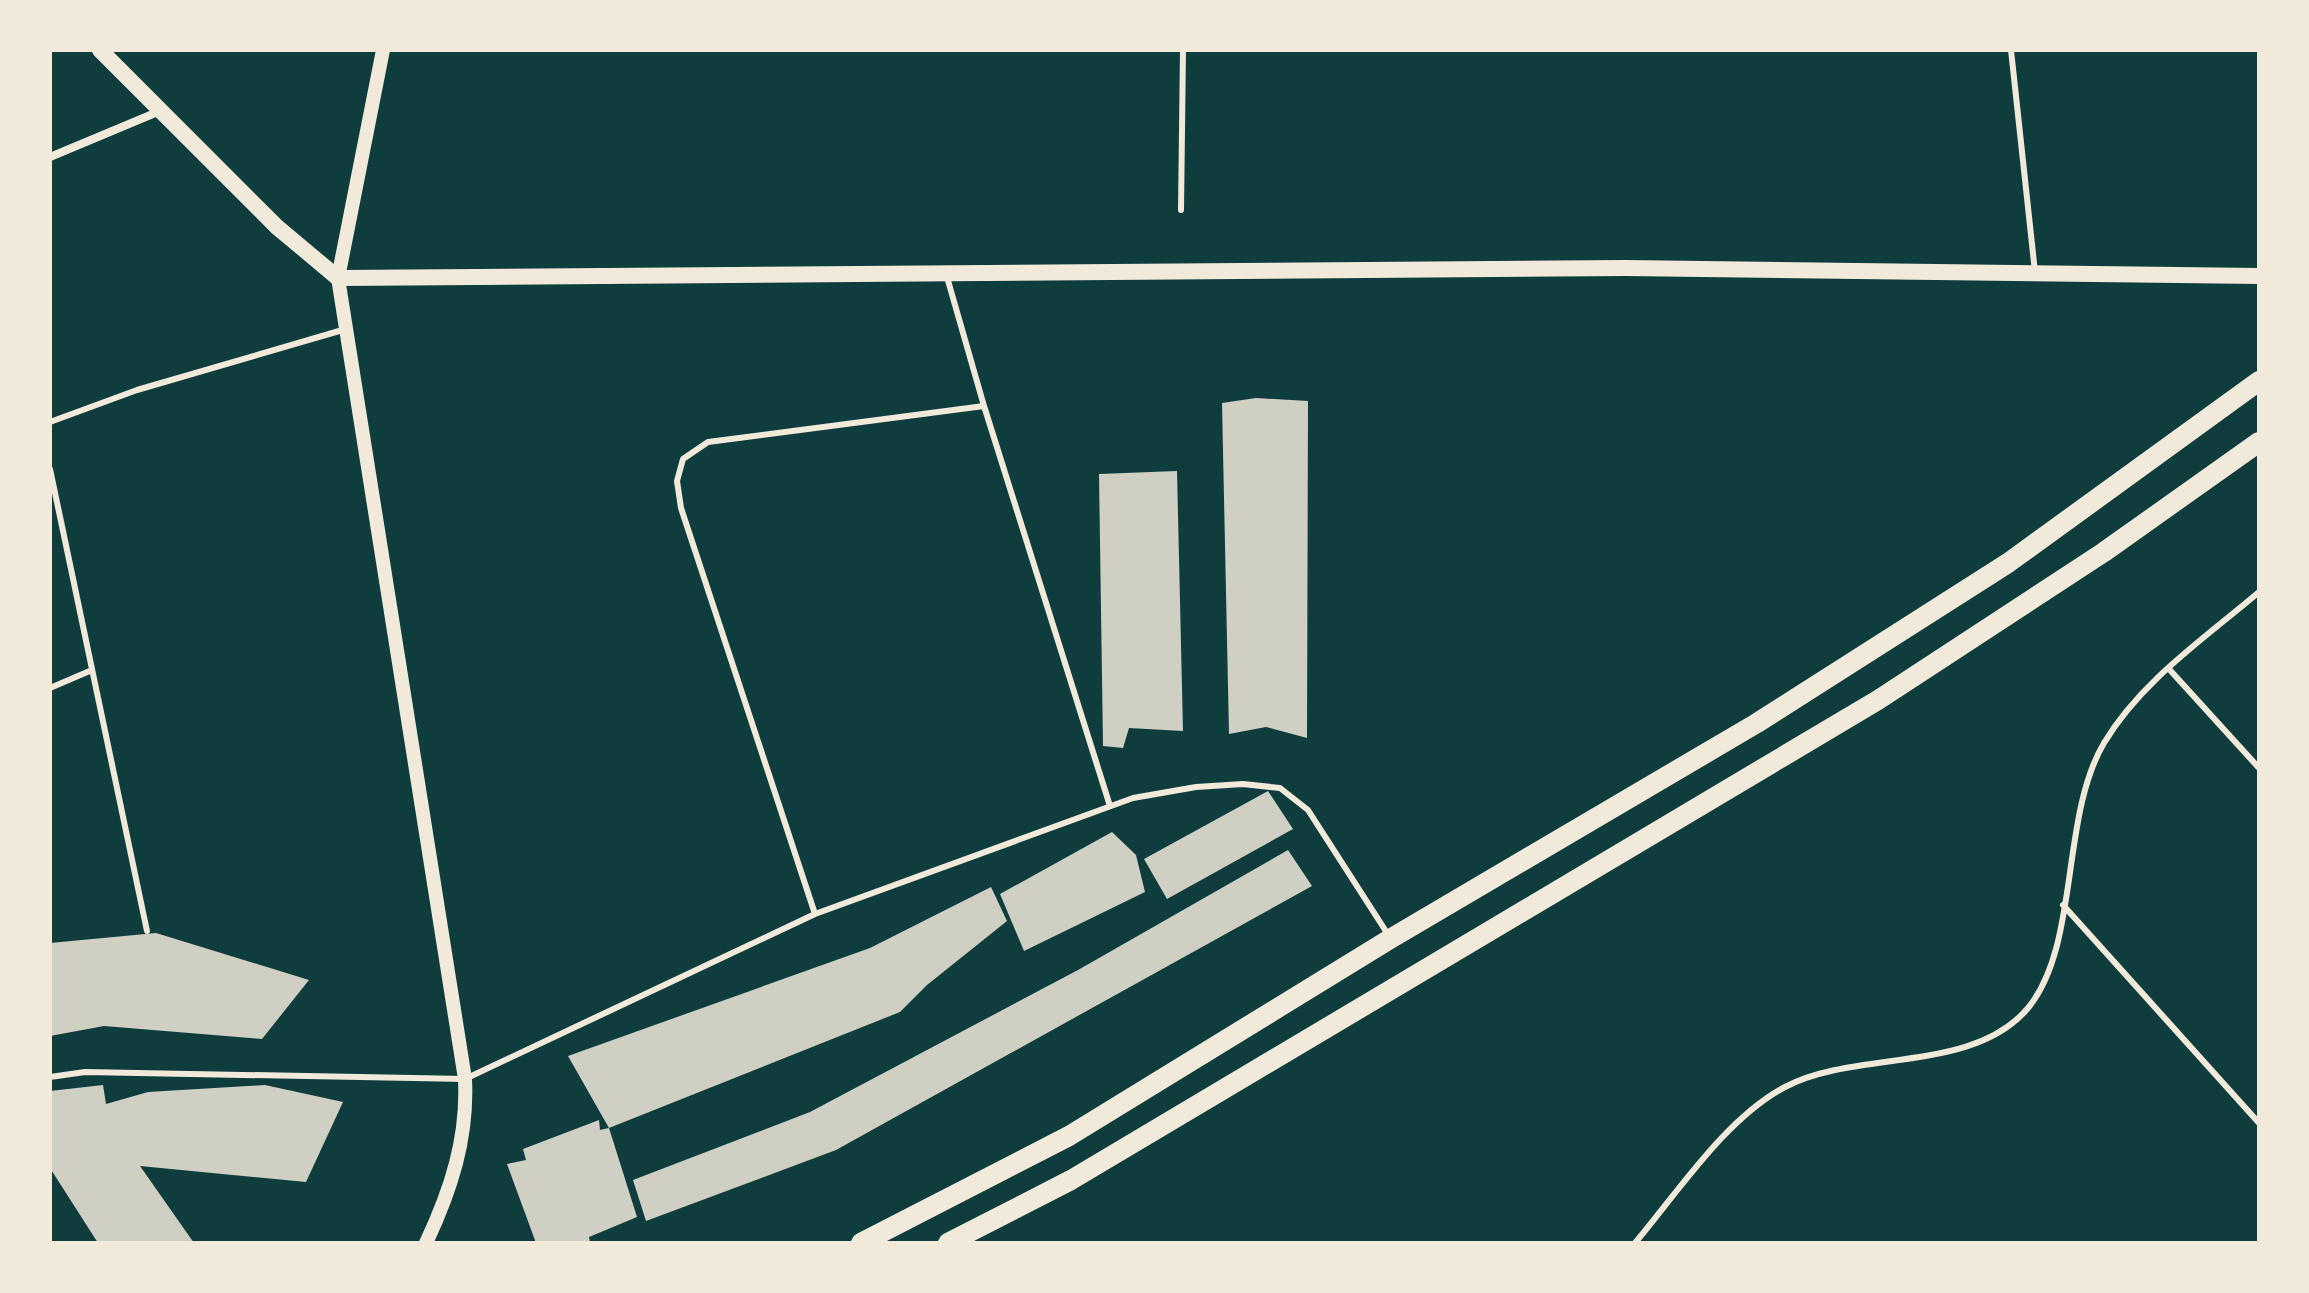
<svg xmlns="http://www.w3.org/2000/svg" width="2309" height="1293" viewBox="0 0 2309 1293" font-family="'PT Serif',serif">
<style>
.building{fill:#cfcfc3}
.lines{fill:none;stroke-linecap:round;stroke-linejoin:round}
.service{stroke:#f1e9da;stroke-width:6}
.minor{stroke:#f1e9da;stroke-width:8}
.tertiary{stroke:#f1e9da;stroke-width:14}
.secondary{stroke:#f1e9da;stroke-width:16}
.primary{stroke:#f1e9da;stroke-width:20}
</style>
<rect width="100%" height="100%" fill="#0f3d3e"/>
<path class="building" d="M1256,398L1308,401L1307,738L1266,727L1229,734L1222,403Z
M1177,471L1183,731L1129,728L1123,748L1103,746L1099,474Z
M1268,791L1293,829L1167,899L1144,859Z
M1112,832L1136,855L1145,892L1024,951L1000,894Z
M1288,850L1312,886L836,1150L646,1221L633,1180L810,1112L1078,970Z
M991,887L1007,921L927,985L900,1012L609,1128L568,1056L870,948Z
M156,933L309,980L262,1039L104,1026L50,1036V943Z
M103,1085L106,1104L148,1092L265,1085L343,1102L306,1182L140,1166L194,1243H98L50,1168V1091Z
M599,1120L600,1130L609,1128L637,1217L589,1237L590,1243H536L507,1164L526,1160L523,1149Z"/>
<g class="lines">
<path class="service" d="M2011,50L2035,272
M1181,210L1183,50
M984,406L1110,806
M50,422L137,390L346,329
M50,469L147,931
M2169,669L2259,768
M50,688L92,670
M2063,905L2259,1123
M815,914L1133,798L1196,787L1243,784L1280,788L1308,810L1389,936
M50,1077L85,1072L465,1079L815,914L681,508L677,481L683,459L708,442L984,406L947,277
M1635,1243C1678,1192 1726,1118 1785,1087C1857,1049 1973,1074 2028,1008C2080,945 2060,817 2104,743C2141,681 2205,638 2259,592"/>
<path class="minor" d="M50,157L160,111"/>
<path class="tertiary" d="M383,50L338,278L465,1079C468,1138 451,1190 426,1243"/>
<path class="secondary" d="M100,50L277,227L338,278L1625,268L2259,276"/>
<path class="primary" d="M861,1243L1069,1136L1390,939L1757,723L2008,563L2259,381
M948,1243L1071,1180L1878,700L2104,552L2259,442"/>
</g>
<rect width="2309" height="1293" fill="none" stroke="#f1e9da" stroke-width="104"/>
</svg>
